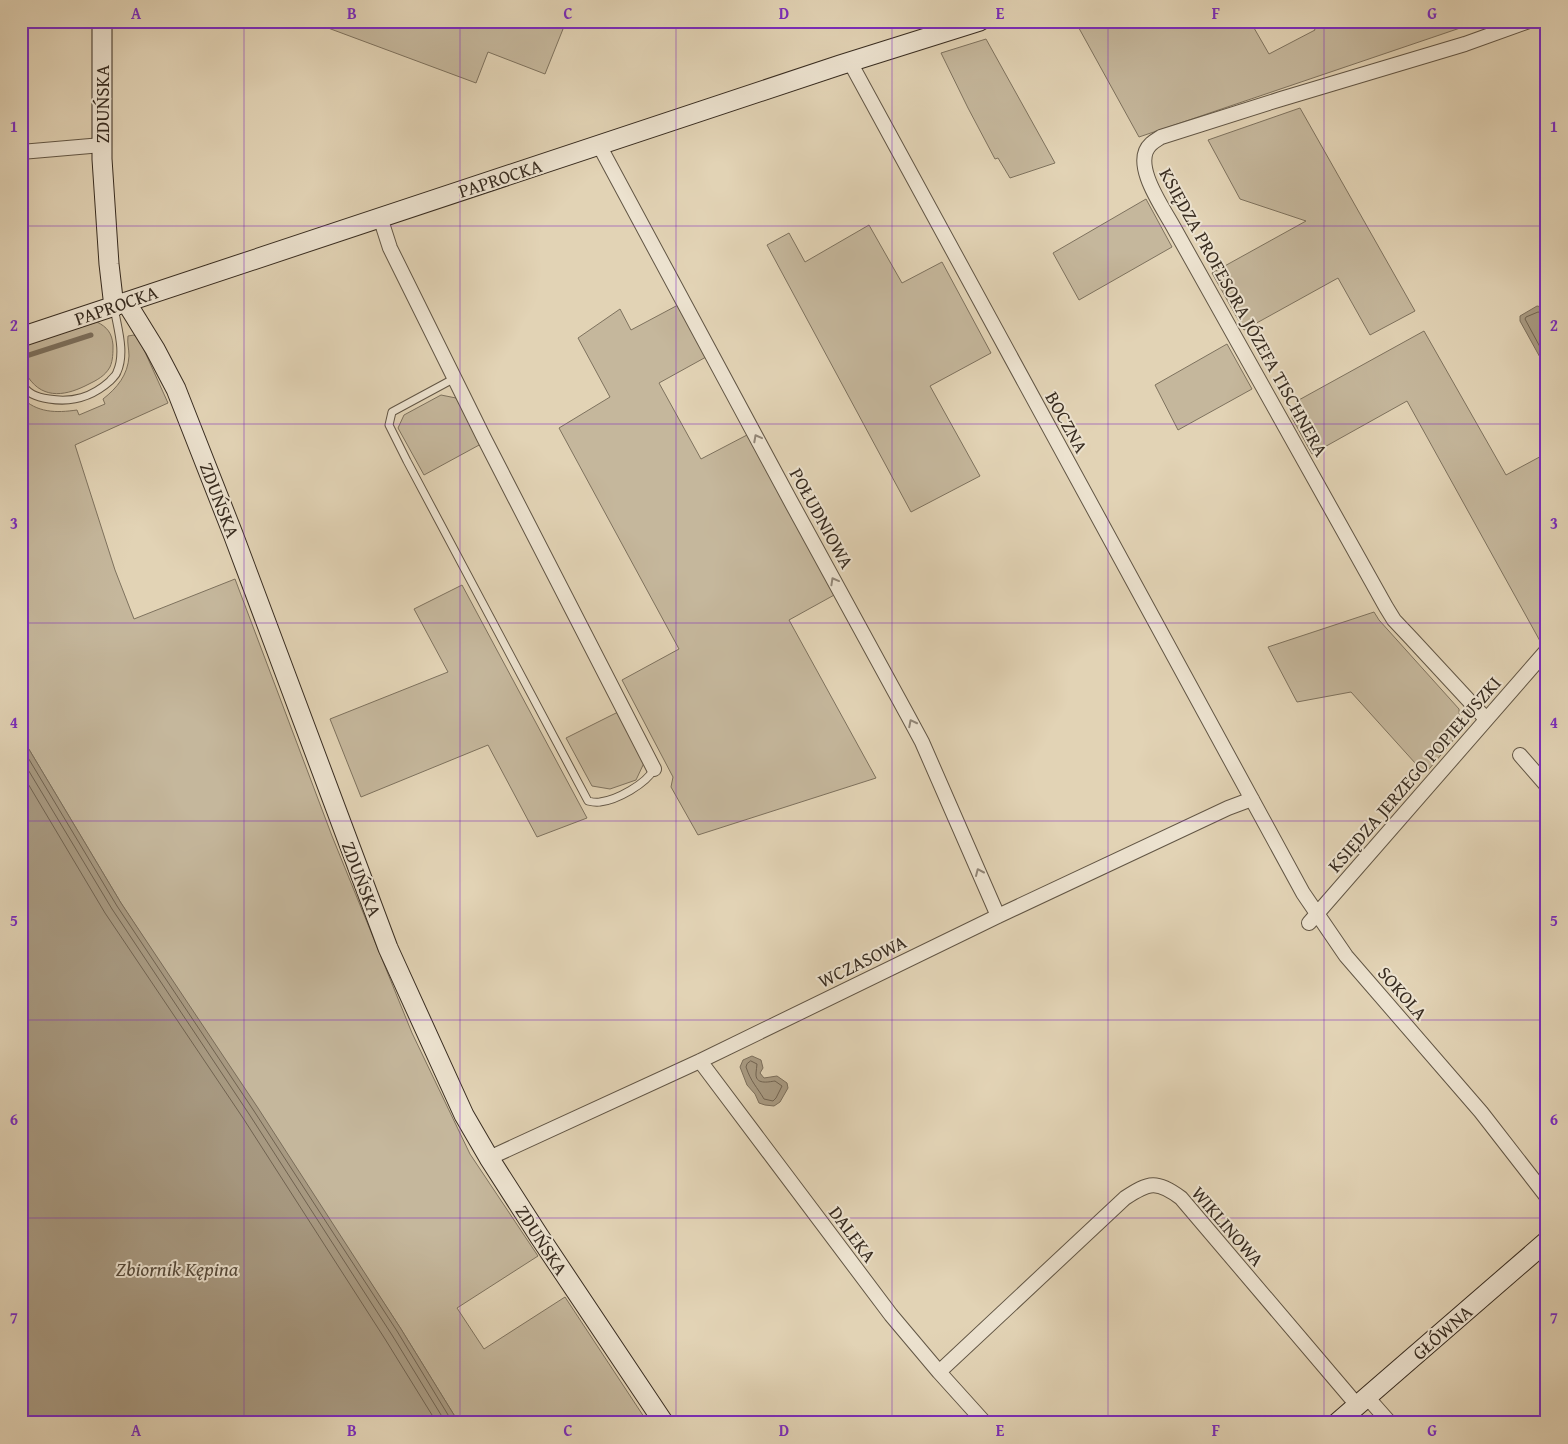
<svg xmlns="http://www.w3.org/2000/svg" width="1568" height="1444" viewBox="0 0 1568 1444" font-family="'Gentium Book Plus',serif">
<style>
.green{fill:#c5b79c;stroke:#7e725e}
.water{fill:#a89a82;stroke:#7b6e5b}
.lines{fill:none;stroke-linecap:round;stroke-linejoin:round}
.shore{stroke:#706351;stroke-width:1}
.stream{stroke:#7b6e5b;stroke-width:5}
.lane-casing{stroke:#625645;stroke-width:9}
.street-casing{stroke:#625645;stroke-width:16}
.secondary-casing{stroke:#382c20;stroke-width:21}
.lane{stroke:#ece2cf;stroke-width:7}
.street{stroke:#ece2cf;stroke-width:14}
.secondary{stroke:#ece2cf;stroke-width:19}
.oneway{stroke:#928778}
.grid{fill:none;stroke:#7b2cbf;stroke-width:1;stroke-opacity:0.55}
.labels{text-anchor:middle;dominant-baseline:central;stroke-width:4;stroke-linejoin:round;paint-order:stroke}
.street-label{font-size:19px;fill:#382c20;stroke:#ece2cf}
.water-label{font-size:20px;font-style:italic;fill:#544838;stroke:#ece2cf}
.neatline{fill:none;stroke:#7b2cbf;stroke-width:2}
.grid-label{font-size:16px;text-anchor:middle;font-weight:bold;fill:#7b2cbf}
</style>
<rect width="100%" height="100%" fill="#e2d3b5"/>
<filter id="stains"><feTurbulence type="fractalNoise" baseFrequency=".004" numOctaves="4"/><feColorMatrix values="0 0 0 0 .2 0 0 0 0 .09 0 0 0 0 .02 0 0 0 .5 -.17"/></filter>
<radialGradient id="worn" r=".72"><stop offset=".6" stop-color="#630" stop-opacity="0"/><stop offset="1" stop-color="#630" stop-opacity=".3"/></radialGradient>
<path class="green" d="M321,21H541L563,29L545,74L488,52L476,83L320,25Z
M1075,21H1250L1269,54L1315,30L1311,21H1468L1469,25L1139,137Z
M986,39L1055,163L1010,178L998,158L995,159L968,108L941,53Z
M1300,108L1415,311L1370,335L1338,278L1244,330L1212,273L1306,221L1240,199L1208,140Z
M1146,199L1172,247L1079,300L1053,253Z
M869,225L902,283L942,262L991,353L930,386L980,476L911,512L767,245L789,233L805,262Z
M678,305L706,357L659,383L701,459L747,435L836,594L789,620L876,778L698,835L671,787L673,777L622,680L679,649L559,428L610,397L578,338L620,309L631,330Z
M97,322C107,327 112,333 113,345C113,353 113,360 110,367C105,376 97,380 89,384C68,395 44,401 28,377C23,370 23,360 22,351L29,344Z
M1424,331L1506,475L1547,453V634L1540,641L1407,401L1312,454L1292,418L1297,401Z
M134,335L140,341L168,403L75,445L115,570L134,619L235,579L332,836L412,1033L470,1154L538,1256L457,1308L484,1349L565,1297L648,1423H459L401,1329L121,903L21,736V397C37,413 56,413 77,410L79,415L105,404L103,399C117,388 128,375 129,356C129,349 127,343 128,336Z
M1227,344L1252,389L1178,430L1155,385Z
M441,395L456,398L481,444L424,475L398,428L404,415Z
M462,585L587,818L537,837L488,745L361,797L330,719L448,672L414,609Z
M1374,612L1379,620L1459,709L1460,732L1425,774L1351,692L1297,702L1268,647Z
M618,712L644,763L636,780L610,789L592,786L566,738Z"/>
<path class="water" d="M1537,306L1542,307L1547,311V370L1520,321V316Z
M21,736L121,903L258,1108L401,1329L459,1423H22Z
M752,1056L761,1060L763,1068L760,1073L764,1078L777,1076L787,1083L788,1088L780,1102L774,1106L765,1105L759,1103L755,1094L747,1085L740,1067L743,1060Z"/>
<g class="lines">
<path class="shore" d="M1547,314L1538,312L1526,317L1525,319L1547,360
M21,746L117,906L254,1111L397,1331L453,1423
M21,758L112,909L249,1114L392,1335L446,1423
M21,772L105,913L243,1118L385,1339L437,1423
M751,1061L757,1064C757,1067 756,1070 756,1073C755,1085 768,1082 775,1081L782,1086L776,1098L773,1101L764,1099C757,1087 751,1082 746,1067L747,1064Z"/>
<path class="stream" d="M26,356L91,335"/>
<g class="lane-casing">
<path id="lane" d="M455,378L392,412L389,425L407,461L588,801C592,802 596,803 600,802C617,800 646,784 654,769
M21,382C27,394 36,397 49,399C73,403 92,397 110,381C112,378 116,376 117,372C126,352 117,327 114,307"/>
</g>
<g class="street-casing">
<path id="street" d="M850,62L1303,893L1346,956L1481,1112L1547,1197
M599,145L790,500L908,716L922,742L998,916
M21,152L102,145
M380,217L390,248L484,438L654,769
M1486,719L1411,638L1394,620L1386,607L1174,228C1164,209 1130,163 1151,144C1154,141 1158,139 1161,137L1281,99L1465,44L1529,21
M1520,755L1547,786
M1309,923L1547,650
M700,1061L891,1315L939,1372L985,1423
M489,1158L700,1061L998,916L1228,808L1252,799
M939,1372L1125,1198C1149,1182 1157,1180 1181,1198L1357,1405
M1367,1397L1390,1423"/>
</g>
<g class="secondary-casing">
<path id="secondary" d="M102,21V159L109,264L114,307
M126,302L155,349L176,389L233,534L388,948L464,1115L489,1158L539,1236L664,1423
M21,337L840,65L980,21
M1337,1423L1547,1241"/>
</g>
<use href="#lane" class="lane"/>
<use href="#street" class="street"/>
<use href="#secondary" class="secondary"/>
</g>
<defs><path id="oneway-chevron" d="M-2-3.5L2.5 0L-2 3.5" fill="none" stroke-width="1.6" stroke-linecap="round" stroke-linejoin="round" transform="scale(1.25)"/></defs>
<g class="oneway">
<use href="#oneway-chevron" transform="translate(757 438) rotate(-118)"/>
<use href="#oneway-chevron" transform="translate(834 581) rotate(-119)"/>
<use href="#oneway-chevron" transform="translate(912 723) rotate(-117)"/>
<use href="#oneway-chevron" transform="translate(979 872) rotate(-114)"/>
</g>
<path class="grid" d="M244,21V1423M460,21V1423M676,21V1423M892,21V1423M1108,21V1423M1324,21V1423M21,226H1547M21,424H1547M21,623H1547M21,821H1547M21,1020H1547M21,1218H1547"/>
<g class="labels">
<g class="street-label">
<text transform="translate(102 104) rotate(-90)">ZDUŃSKA</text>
<text transform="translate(500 178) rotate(-18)">PAPROCKA</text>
<text transform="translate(116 305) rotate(-19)">PAPROCKA</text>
<text transform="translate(1244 312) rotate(61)">KSIĘDZA PROFESORA JÓZEFA TISCHNERA</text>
<text transform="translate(1067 422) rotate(61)">BOCZNA</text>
<text transform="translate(220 500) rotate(69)">ZDUŃSKA</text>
<text transform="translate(822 518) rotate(61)">POŁUDNIOWA</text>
<text transform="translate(1414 774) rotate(-49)">KSIĘDZA JERZEGO POPIEŁUSZKI</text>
<text transform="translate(362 879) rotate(69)">ZDUŃSKA</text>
<text transform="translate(862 961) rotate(-26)">WCZASOWA</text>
<text transform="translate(1403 993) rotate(49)">SOKOLA</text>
<text transform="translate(1228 1226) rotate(49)">WIKLINOWA</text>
<text transform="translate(853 1234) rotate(53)">DALEKA</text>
<text transform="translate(542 1240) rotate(57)">ZDUŃSKA</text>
<text transform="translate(1442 1332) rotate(-41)">GŁÓWNA</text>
</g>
<g class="water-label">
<text x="177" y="1268">Zbiornik Kępina</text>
</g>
</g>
<rect width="1568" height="1444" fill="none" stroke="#e2d3b5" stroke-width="55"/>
<rect x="28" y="28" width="1512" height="1388" class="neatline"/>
<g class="grid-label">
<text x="136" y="19">A</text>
<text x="352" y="19">B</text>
<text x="568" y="19">C</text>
<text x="784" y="19">D</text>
<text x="1000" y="19">E</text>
<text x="1216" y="19">F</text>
<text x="1432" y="19">G</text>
<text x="14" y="132">1</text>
<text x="1554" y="132">1</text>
<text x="14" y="331">2</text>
<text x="1554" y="331">2</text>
<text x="14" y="529">3</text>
<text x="1554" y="529">3</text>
<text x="14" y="728">4</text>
<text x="1554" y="728">4</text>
<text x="14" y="926">5</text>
<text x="1554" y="926">5</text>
<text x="14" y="1125">6</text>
<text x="1554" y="1125">6</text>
<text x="14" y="1323">7</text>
<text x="1554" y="1323">7</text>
<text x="136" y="1436">A</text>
<text x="352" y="1436">B</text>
<text x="568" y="1436">C</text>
<text x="784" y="1436">D</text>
<text x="1000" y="1436">E</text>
<text x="1216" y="1436">F</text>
<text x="1432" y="1436">G</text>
</g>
<rect width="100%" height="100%" filter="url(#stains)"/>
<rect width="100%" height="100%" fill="url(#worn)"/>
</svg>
